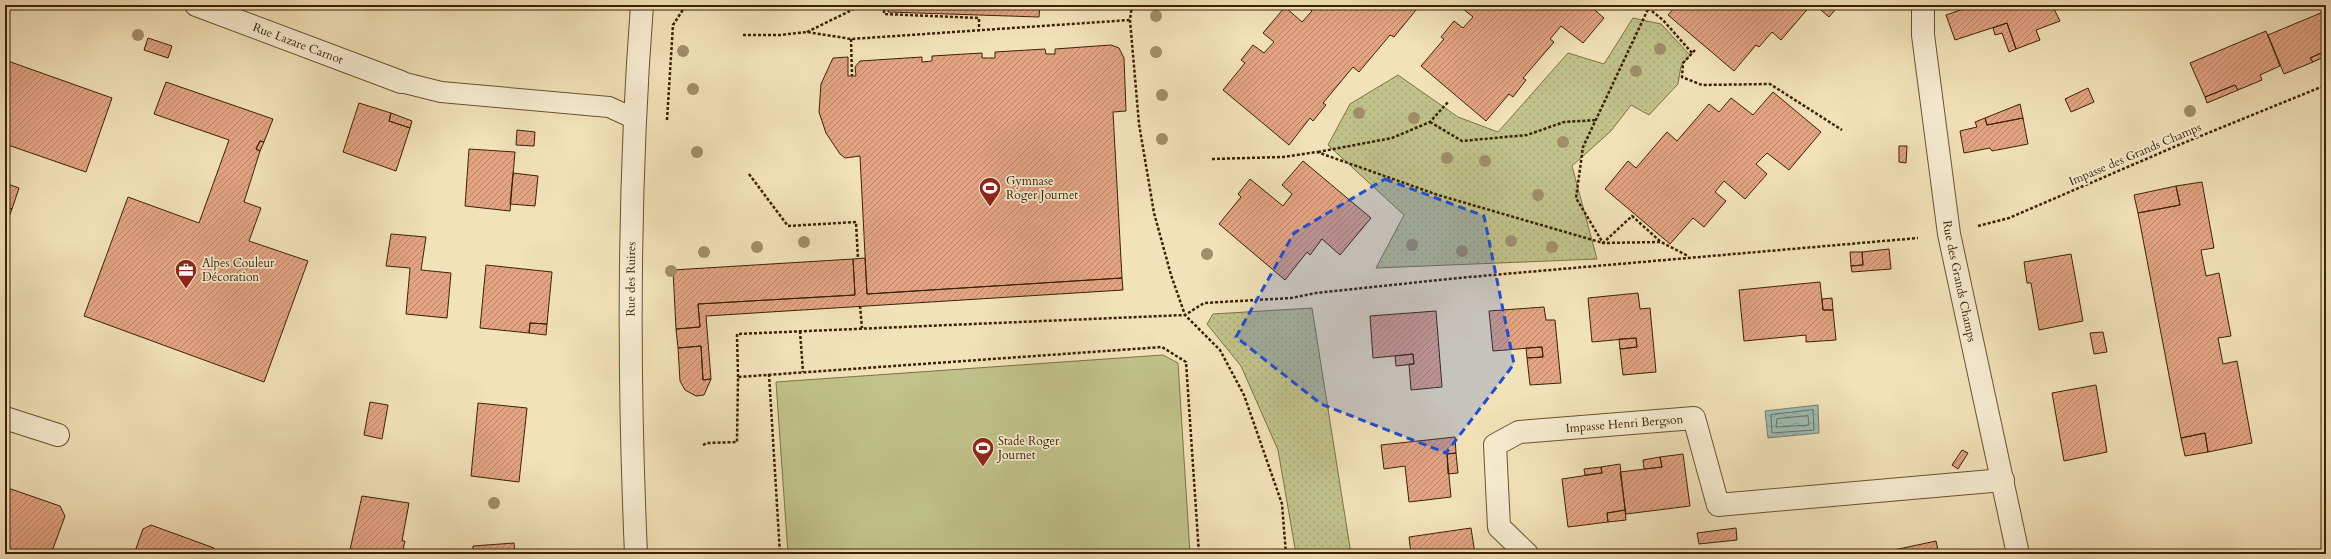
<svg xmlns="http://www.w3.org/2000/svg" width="2331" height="559" viewBox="0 0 2331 559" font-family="Cardo,serif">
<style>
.grass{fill:url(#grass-dots);stroke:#7e7247}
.pitch{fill:#c0c28a;stroke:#7e7247}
.water{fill:url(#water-waves);stroke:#767f6e}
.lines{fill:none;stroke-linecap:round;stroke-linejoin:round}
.shore{stroke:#6c6f5c;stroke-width:1}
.building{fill:url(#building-hatch);stroke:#3c2104}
.lane-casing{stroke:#6a5131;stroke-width:22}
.street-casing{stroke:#6a5131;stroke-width:24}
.path{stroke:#3c2104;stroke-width:2.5;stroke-dasharray:3 2;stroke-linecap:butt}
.lane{stroke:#f7ecd1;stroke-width:20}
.street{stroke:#f7ecd1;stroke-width:22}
.tree{fill:#a08e68}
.marked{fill:#1d4ed8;fill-opacity:0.2;stroke:#1d4ed8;stroke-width:3;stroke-dasharray:8 5;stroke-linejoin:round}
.labels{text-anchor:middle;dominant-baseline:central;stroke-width:3.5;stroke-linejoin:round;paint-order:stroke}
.street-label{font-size:12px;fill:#3c2104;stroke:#f7ecd1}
.poi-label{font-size:12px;fill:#3c2104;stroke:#f7ecd1;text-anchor:start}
</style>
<defs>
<pattern id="grass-dots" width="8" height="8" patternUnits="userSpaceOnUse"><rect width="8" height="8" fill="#c0c28a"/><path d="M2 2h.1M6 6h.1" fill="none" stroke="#a6a675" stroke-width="1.8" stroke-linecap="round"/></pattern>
<pattern id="water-waves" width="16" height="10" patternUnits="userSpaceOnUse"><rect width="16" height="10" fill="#9cbdb4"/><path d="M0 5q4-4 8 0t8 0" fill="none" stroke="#87a299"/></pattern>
<pattern id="building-hatch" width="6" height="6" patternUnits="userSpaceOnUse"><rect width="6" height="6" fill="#e3a483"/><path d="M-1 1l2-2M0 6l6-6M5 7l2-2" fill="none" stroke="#b98569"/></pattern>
</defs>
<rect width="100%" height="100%" fill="#f2e2b8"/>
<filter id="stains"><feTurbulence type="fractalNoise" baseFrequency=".005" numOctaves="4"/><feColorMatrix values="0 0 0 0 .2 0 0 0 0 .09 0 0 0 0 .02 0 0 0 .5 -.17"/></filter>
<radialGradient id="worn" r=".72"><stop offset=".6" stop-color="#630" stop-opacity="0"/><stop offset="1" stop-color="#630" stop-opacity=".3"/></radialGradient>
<path class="grass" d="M1633,18L1661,24L1690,55L1681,66L1678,84L1649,115L1631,105L1611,131L1572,166L1597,259L1376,268L1404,215L1328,145L1350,104L1398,75L1458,117L1498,132L1568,53L1604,64Z
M1312,308L1351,554H1296L1278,450L1241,366L1207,324L1213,314Z"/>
<path class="pitch" d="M1163,355L1178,363L1190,554H788L776,382Z"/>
<path class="water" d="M1818,405L1819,433L1768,438L1765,411Z"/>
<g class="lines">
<path class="shore" d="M1813,410L1814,430L1772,433L1771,415Z
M1808,416L1809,425L1776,427L1777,419Z"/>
</g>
<path class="building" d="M888,5H1040L1039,17L888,12Z
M1305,5H1420L1394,37L1390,35L1359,72L1353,67L1323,103L1326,105L1313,121L1310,118L1289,145L1223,90L1245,63L1241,60L1253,45L1264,53L1274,42L1263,33L1285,7L1302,22L1312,11Z
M1465,5H1589L1604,18L1583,43L1561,26L1550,39L1554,42L1523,78L1526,80L1513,97L1509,94L1486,121L1421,66L1444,39L1441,37L1454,21L1463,28L1473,17L1462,8Z
M1677,5H1811L1781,40L1772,32L1759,47L1756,45L1734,71L1668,15Z
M1815,5H1839L1829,17Z
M1975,5H2052L2060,21L2036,30L2040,40L2016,49L2007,23L1955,40L1946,15Z
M2326,8V51L2310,58L2313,62L2284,74L2268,35L2323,12L2322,9Z
M2007,23L2016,49L2009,52L2002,33L1995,35L1993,28Z
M2266,31L2280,66L2260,75L2262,80L2238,90L2235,85L2205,97L2190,63Z
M148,38L172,46L168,58L144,50Z
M1111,45L1119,48L1124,58L1126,111L1113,112L1122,278L867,294L860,156L845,158L840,154L826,133L819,112L821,84L833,58L848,57V76H856L855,67L860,61L922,57V62L932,61V56L982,53V58H995V52L1045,49L1046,54H1055V49Z
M2326,51V56L2313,62L2310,58Z
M5,60L112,98L86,172L5,144Z
M166,82L273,119L264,142L260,141L256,149L260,151L244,202L261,208L249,241L308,261L264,382L84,316L128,197L199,223L229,140L154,114Z
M2235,85L2238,90L2207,103L2205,97Z
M2088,88L2094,102L2071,112L2065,99Z
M1773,92L1821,132L1789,170L1767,153L1756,164L1767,174L1745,199L1724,181L1715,192L1726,201L1704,227L1693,218L1670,244L1605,189L1628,161L1636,168L1667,132L1677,141L1709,104L1719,112L1731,98L1753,115Z
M359,103L391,113L389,121L410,128L396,171L343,152Z
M2020,104L2023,118L1987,125L1985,118Z
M391,113L412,121L410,128L389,121Z
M1985,118L1987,125L2023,118L2028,144L1992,151L1990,148L1964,153L1960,131L1977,127L1975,122Z
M517,130L535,132L534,146L516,145Z
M260,141L264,142L260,151L256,149Z
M1899,146H1907L1906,163L1899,162Z
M469,149L515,152L510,211L465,206Z
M1303,161L1371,218L1340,255L1322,239L1310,255L1307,252L1285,280L1219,224L1241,197L1238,194L1250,179L1283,206L1292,194L1282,185Z
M513,173L538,176L535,206L510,204Z
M2202,182L2214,248L2201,250L2206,276L2219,273L2231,336L2218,338L2223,364L2237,361L2252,443L2208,452L2205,433L2181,438L2138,213L2180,205L2176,186Z
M5,183L19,188L12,209L5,207Z
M2176,186L2180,205L2138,213L2134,195Z
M5,207L12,209L5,227Z
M391,234L426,237L421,270L451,273L447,318L406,314L410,268L386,266Z
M1889,249L1891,269L1852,272L1851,266L1863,265L1862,252Z
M1850,252H1862L1863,265L1851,266Z
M2071,254L2083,321L2039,330L2031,283H2027L2024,262Z
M865,258L867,294L1122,278L1123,290L706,316L711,379L703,380L701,346L678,348L676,329L700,327L698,304L855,295L853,259Z
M853,259L855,295L698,304L700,327L676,329L673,270Z
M486,265L552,272L547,324L530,323L529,333L480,328Z
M1820,282L1823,310H1833L1836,340L1806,342V335L1744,341L1739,290Z
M1638,293L1640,309L1650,308L1656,372L1623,375L1620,349L1637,347L1636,338L1592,342L1588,298Z
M1832,298L1833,310H1823L1822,299Z
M1544,307L1546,320H1555L1561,383L1530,385L1527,358L1543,357L1542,347L1493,351L1489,311Z
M1436,311L1442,387L1411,390L1409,364H1414L1413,354L1373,358L1370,316Z
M530,323L547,324L546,335L529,333Z
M2103,332L2107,352L2094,354L2090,333Z
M1636,338L1637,347L1620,349L1619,339Z
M701,346L703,380L711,379L704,395L696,396L685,390L680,381L678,348Z
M1542,347L1543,357L1527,358L1526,348Z
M1413,354L1414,364L1396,366L1395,356Z
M2096,385L2107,452L2064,461L2052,393Z
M370,402L388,405L382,439L364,435Z
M478,403L527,408L519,482L471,476Z
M2205,433L2208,452L2185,456L2181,438Z
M1455,437L1456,453L1447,454L1451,497L1409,502L1405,466L1384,469L1381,445Z
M1962,450L1968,453L1958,469L1952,465Z
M1456,453L1458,473L1448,474L1447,454Z
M1683,454L1690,506L1626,514L1620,472L1662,467L1660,457Z
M1660,457L1662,467L1644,469L1643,460Z
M1620,464L1625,510L1607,513L1608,522L1568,527L1562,479L1602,473L1601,467Z
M1601,467L1602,473L1585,475L1584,469Z
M8,488L60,506L65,516L51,554H5V490Z
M362,496L409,503L402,541H405L402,554H349Z
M1625,510L1626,520L1608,522L1607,513Z
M151,525L214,548L217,554H134L143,529Z
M1471,528L1475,554H1411L1409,537Z
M1736,528L1737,540L1699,544L1697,533Z
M1936,541L1939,554H1889V551Z
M514,543L515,554H473V546Z
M403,549L415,551L414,554H402Z"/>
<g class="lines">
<g class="lane-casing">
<path id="lane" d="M401,82L441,92L609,107L633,118"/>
</g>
<g class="street-casing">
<g id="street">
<path id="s1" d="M196,5L401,82"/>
<path id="s2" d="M1923,5V35L1949,234L2018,554"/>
<path d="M5,418L58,435"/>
<path id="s3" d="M636,554C628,371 628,188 642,5"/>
<path id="s4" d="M1527,554L1499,527L1495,445L1519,432L1694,418L1718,505L2003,480"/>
</g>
</g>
<path class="path" d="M884,5V14L979,18V30
M1132,5L1130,20L1139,124L1154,213L1171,275L1185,315L1220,350L1244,395L1282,504L1286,554
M1650,5L1583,147L1576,198L1603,243L1661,242L1688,256
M1648,8L1663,20L1692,53
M807,32L862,5
M743,35H780L807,32L851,39L1130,20
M851,39L852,76
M1695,50L1683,63L1682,77L1702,85L1770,84L1842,130
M667,120L673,25L686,5
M1430,122L1462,141L1527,135L1564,122L1597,120
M1318,152L1392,138L1430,122L1448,102
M1212,159L1283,157L1317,152L1438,195L1603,243L1632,216L1661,242
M749,174L788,226L856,222L858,259
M1978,226L2009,218L2181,144L2326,85
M860,306L862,328
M800,331L803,372
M769,374L780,554
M738,377L737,334L1185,315L1204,303L1291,298L1316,293L1458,278L1918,238
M703,445L707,443L737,442L738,377L1162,347L1186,362L1199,554"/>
<use href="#lane" class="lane"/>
<use href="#street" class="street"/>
</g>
<g class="tree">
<circle cx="1156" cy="16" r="6"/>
<circle cx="138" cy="35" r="6"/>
<circle cx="1660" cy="49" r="6"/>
<circle cx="683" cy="51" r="6"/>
<circle cx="1156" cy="52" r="6"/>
<circle cx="1636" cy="71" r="6"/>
<circle cx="693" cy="89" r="6"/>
<circle cx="1162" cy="95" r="6"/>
<circle cx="2190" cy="111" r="6"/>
<circle cx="1359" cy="113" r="6"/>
<circle cx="1414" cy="118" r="6"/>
<circle cx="1162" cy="139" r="6"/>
<circle cx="1563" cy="142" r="6"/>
<circle cx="697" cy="152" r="6"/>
<circle cx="1447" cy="158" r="6"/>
<circle cx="1485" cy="161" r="6"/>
<circle cx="1538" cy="195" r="6"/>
<circle cx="1511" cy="241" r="6"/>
<circle cx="804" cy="242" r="6"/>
<circle cx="1412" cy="245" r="6"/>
<circle cx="757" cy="247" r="6"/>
<circle cx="1552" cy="247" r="6"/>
<circle cx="1462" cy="251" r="6"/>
<circle cx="704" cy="252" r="6"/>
<circle cx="1207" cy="254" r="6"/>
<circle cx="671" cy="271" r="6"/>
<circle cx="494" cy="503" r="6"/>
</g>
<path class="marked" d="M1385,179L1484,216L1514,364L1446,453L1321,404L1236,337L1294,233Z"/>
<defs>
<g id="stadium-pin" transform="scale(1.15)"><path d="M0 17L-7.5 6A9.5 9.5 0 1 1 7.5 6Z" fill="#8f2418" stroke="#f7ecd1"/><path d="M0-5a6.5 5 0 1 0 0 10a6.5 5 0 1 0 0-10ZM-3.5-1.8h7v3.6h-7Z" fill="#fff"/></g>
<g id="office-pin" transform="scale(1.15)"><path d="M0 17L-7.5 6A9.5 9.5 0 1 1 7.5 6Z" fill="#8f2418" stroke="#f7ecd1"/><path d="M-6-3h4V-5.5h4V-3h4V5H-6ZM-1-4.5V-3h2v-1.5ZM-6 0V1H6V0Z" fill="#fff"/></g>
</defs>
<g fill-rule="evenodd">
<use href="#stadium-pin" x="990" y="188"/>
<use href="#office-pin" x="186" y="270"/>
<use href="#stadium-pin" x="983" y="448"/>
</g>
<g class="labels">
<g class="street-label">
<text stroke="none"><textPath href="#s1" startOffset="109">Rue Lazare Carnot</textPath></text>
<text transform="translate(2135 154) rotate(-23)">Impasse des Grands Champs</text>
<text stroke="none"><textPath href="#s3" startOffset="275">Rue des Ruires</textPath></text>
<text stroke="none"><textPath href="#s2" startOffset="279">Rue des Grands Champs</textPath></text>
<text stroke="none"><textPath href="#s4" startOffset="254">Impasse Henri Bergson</textPath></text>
</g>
<g class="poi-label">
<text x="1006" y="181">Gymnase<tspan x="1006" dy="14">Roger Journet</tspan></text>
<text x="202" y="263">Alpes Couleur<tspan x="202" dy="14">Décoration</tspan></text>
<text x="998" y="441">Stade Roger<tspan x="998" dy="14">Journet</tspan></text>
</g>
</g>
<rect width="2331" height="559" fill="none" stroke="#f2e2b8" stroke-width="20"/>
<rect x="6" y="6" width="2319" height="547" fill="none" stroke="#3c2104" stroke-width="2"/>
<rect x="10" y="10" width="2311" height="539" fill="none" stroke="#3c2104"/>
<rect width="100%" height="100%" filter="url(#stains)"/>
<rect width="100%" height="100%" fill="url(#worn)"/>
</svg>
